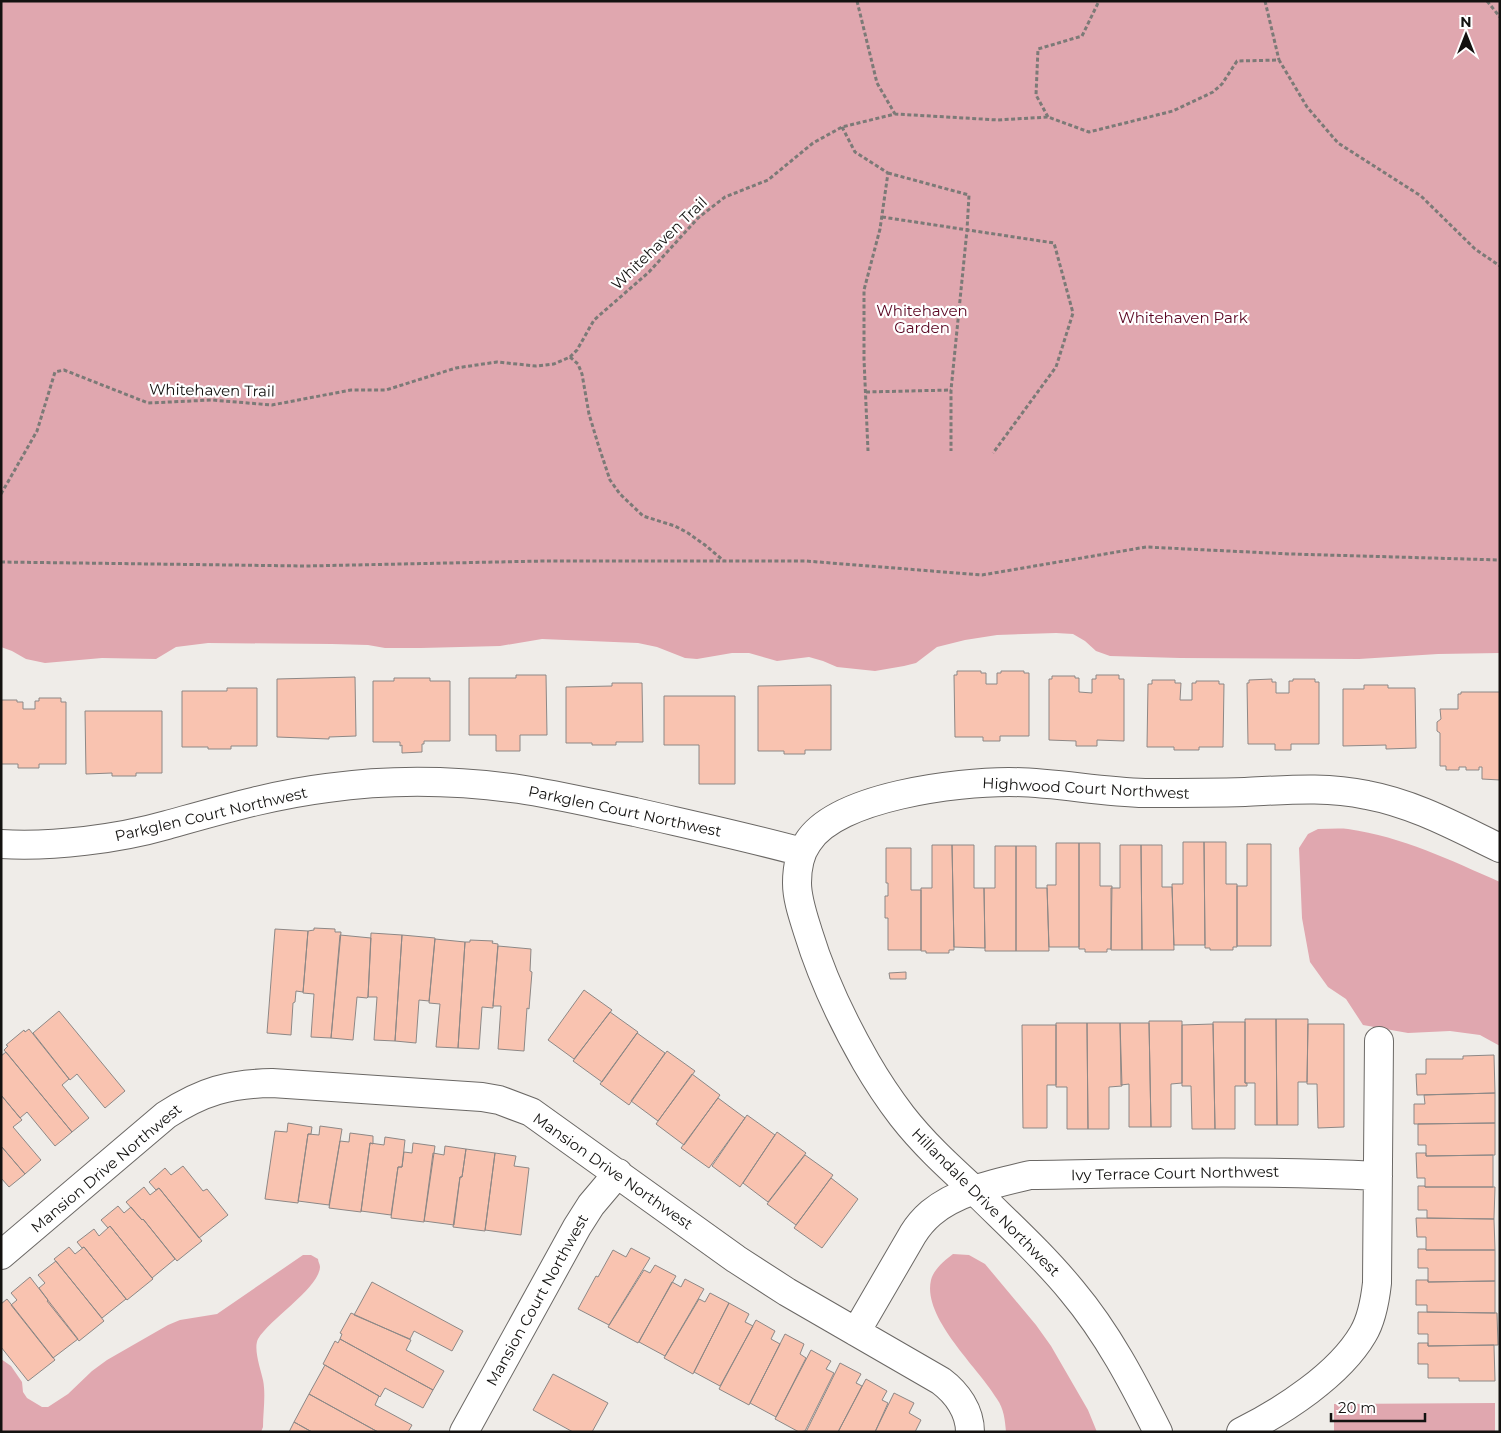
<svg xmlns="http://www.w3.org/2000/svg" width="1501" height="1433" viewBox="0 0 1501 1433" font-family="Montserrat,sans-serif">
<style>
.green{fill:#e0a7af}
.building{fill:#f9c3b0;stroke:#8d8886}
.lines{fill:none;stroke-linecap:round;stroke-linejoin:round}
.minor-casing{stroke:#6b6865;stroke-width:30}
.path{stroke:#7c7a77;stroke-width:3;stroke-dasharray:4 2.5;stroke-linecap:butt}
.minor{stroke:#fff;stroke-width:28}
.labels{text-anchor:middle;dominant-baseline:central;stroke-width:4.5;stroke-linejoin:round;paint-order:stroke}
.street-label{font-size:15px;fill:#131210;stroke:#fff}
.park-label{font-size:15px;fill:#5a0622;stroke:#fff}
</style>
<rect width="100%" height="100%" fill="#efece8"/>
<path class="green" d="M1,1H1500V653L1438,654L1359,659L1180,658L1110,656L1096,651L1085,641L1073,634L1056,633L997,635L965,640L937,647L916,663L904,666L875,671L837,667L823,661L809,657L777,661L749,653H732L697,659L685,658L657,647L638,643L542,639L500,646L421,648H385L368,645L332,644L208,643L176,647L156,659L102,658L45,663L26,659L12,651L1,647Z
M1318,829C1328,829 1339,828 1348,829C1403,837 1450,860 1500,882V1046L1480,1035L1450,1031L1408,1033L1363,1025L1346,999L1328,987L1310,962L1302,918L1299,848L1308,834Z
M953,1254L969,1255L985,1264L1036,1325L1051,1346L1088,1410L1097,1432H1006C1005,1420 1004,1409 997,1399C979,1368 922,1318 931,1280C934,1269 944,1261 953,1254Z
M303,1255H311L318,1259C318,1262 320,1264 320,1267C319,1288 270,1319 258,1339C253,1349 261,1370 263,1380C266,1395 263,1412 263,1427L261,1432H1V1359L11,1366L22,1382L23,1392L27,1398L42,1407H48L68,1394L92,1371L107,1360L168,1325L180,1320L217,1314Z
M1495,1403V1432H1334V1404Z"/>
<path class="building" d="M957,671H981V673H986V684H997V673H1001V671H1024V673H1029V736H1000V741H983V737H955L954,675H957Z
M516,675H546L547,735H520V751H496V735H469V678H516Z
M1096,675H1119V679H1124V741L1097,740V746H1076V741L1049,740V679H1052V676H1075V678H1079V692L1092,693V679H1096Z
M355,677L356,736L329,737V739L277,737V679Z
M394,678H430V681H450V741H424V744H422V752L402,753V745L400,746V742H373V681H394Z
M1272,679V682H1276V693H1289V681H1293V679H1315V682H1319V744H1291V750H1275V744H1248L1247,683H1249V680Z
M1152,680H1175V683H1181L1180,700H1192V683H1196V681H1219V684H1224L1223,747H1199V750H1174V747H1147L1148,684H1152Z
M612,683H642L643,742H616V745H592V743H566V687L612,686Z
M831,685V750H805V754H784V751H758V686Z
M1364,685H1388V688H1415L1416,748L1386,749V745L1343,746V689H1364Z
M227,688H257V746H231V749H208V747H182V691H227Z
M1461,692H1500V780L1482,779V767H1479V770H1466V767H1459V770H1446V766H1440V733L1437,731V722L1441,719L1440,709H1458V694H1461Z
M664,696H735V784H699V745H664Z
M39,698H61V702H66V764H39V768H18V764H1V700H17V702H23V709H35V701H39Z
M85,711H162V773H136V776H112V773L86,774Z
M1183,842H1204L1205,945H1174L1172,884H1183Z
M1204,842H1226V884H1237V947H1233V950H1210V948H1205Z
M1056,843H1079V947H1049L1047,885H1056Z
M1079,843H1100V886H1112L1111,949H1107V952H1085V949H1079Z
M1247,844H1271V946H1237V886H1247Z
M932,845H952L954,950H949V953H926V951H921V888H932Z
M952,845H974V888H984L985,948L954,947Z
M1120,845H1141L1142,950H1111V888H1120Z
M1141,845H1162V887H1172L1174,950H1142Z
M995,846H1016V951H985L984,888H995Z
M1016,846H1036V888H1047L1049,951H1016Z
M886,848H911V890H921V950H888V918H885V896H888V883H886Z
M314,928L335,929V932H341L331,1038L311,1037L314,994L303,993L308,931L314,930Z
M275,929L308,931L303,992L296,991L295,1002L293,1003L291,1035L267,1033Z
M371,933L402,935L395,1041L374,1040L377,997H368Z
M340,935L371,938L368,997L367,998L357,997L353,1040L331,1038Z
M402,935L435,938L429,1001L419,1000L416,1043L395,1041Z
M435,939L465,942L458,1048L436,1047L440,1004L429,1003Z
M470,940L493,941L492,943L498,944L493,1006V1008L482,1007L479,1049L458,1048L465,942H470Z
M498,946L531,949L530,971L532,972L529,1009L527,1008L524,1051L498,1049L501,1006H493Z
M906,972V979H890L889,973Z
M584,990L612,1010L574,1059L548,1040Z
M59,1011L125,1091L105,1108L77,1074L70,1080L33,1033Z
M610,1012L638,1032L602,1082L573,1061Z
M1245,1019H1276L1277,1125H1255V1083H1245Z
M1276,1019H1308L1307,1082H1298V1125H1277Z
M1149,1021H1182V1083L1171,1084V1127H1151Z
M1213,1022H1245V1083H1247V1086H1235V1129H1215Z
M1056,1023H1087L1088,1129H1067V1087H1056Z
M1087,1023H1120L1122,1086L1109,1087V1129H1088Z
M1120,1023H1149L1151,1127H1129V1084L1121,1085Z
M1213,1024L1215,1129H1192L1191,1086H1182V1025Z
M1308,1024H1344V1127L1318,1128L1317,1084H1307Z
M1022,1025H1056V1085H1047V1128H1023Z
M29,1029L69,1079L62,1085L89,1118L72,1132L4,1050L8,1046L6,1045L24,1030L25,1032Z
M637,1033L665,1053L629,1105L600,1084Z
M667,1051L695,1071L658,1121L631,1101Z
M6,1052L72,1132L55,1146L27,1112L20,1118L1,1095V1056Z
M1494,1055L1495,1093L1417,1095L1416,1074H1426V1059H1463V1056Z
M692,1074L720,1095L684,1145L656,1124Z
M1495,1093V1123L1414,1124V1104H1425L1424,1095Z
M1,1095L22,1120L13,1127L41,1160L25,1174L1,1146Z
M718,1098L745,1118L709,1168L681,1148Z
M747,1115L775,1135L740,1187L712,1166Z
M288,1123L312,1127L311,1134H308L298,1203L265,1199L275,1131L287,1132Z
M1495,1123V1155L1426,1156V1145H1418V1124Z
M320,1126L342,1129L329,1205L298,1201L308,1134L319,1135Z
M777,1132L806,1153L768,1202L743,1183Z
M350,1133L373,1136V1144L370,1143L361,1212L329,1208L340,1141L349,1142Z
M385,1137L405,1140L402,1167H398L391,1215L361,1211L370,1143L384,1145Z
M413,1143L435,1146L424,1222L391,1218L398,1167H402L404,1152L412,1153Z
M1,1146L25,1174L9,1187L1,1178Z
M445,1146L466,1149L462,1177H460L454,1225L424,1221L433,1153L444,1155Z
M466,1149L495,1153L485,1231L453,1227L460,1177H462Z
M495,1153L516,1156L514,1166L529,1168L521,1235L485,1230Z
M1416,1153H1426V1156L1493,1155V1187H1425V1178H1417Z
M805,1155L833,1175L796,1225L767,1204Z
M183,1166L203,1191L207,1189L228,1215L199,1238L159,1188L156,1190L149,1182L165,1168L171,1175Z
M831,1178L858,1199L822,1248L794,1228Z
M1418,1186H1425V1187H1495L1494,1219L1427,1218V1210H1418Z
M144,1187L150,1195L159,1188L202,1241L177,1261L143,1219L142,1220L126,1202Z
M118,1206L124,1213L131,1207L142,1220L143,1219L175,1259L152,1278L110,1226L108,1228L101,1220Z
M1416,1218L1494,1219L1495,1250H1426V1237H1417Z
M110,1226L153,1279L127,1300L84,1247L82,1248L77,1242L94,1229L99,1236Z
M69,1247L75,1254L84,1247L126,1299L102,1318L54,1259Z
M631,1248L650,1258L609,1325L578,1309L596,1276L598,1277L613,1250L626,1257Z
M1418,1249H1426V1250H1495V1281L1428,1282V1268H1418Z
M56,1261L104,1321L79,1341L47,1301L48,1300L39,1288L45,1283L38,1275Z
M655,1265L676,1276L638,1343L608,1327L644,1270L650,1273Z
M30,1277L78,1339L53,1358L11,1305L17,1300L11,1293Z
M685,1279L704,1289L665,1356L639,1342L672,1282L681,1287Z
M1416,1280H1428V1282L1495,1281V1313L1427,1312V1305H1416Z
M372,1282L463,1331L452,1351L414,1331L410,1339L354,1315Z
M710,1293L729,1303L693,1374L664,1358L699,1299L705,1302Z
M7,1299L55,1360L28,1381L1,1347V1304Z
M729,1303L749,1314L745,1322L753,1326L720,1386L694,1372Z
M1418,1312L1497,1313L1498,1345L1428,1346V1334H1418Z
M351,1313L411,1340L406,1350L444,1371L433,1390L340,1339L342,1334L340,1333Z
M756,1320L775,1331L771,1339L780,1344L749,1405L719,1389Z
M785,1334L804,1344L800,1354L806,1358L776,1417L750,1403Z
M340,1339L433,1390L423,1408L385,1388L380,1397L379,1396L323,1364L335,1341L338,1343Z
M1418,1343H1428V1346L1494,1345L1495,1381H1459V1378H1428V1364H1418Z
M811,1350L831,1361L826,1369L834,1373L805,1431L799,1432L775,1419Z
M840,1363L861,1374L856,1383L862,1386L838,1432H806Z
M325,1365L379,1396L375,1405L412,1425L408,1432H378L309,1394Z
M553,1374L608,1403L592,1432H573L533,1410Z
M866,1379L887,1391L882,1400L888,1403L875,1432H838Z
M894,1393L914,1403L909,1413L921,1420L915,1432H875Z
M309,1394L378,1432H312L294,1422Z
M294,1422L312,1432H289Z"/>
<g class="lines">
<g class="minor-casing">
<path id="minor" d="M1,844C53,847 118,839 167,825C221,810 271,795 327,788C390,779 455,780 519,789C558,795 596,804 635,812C691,825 747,837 802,852
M1,1255L166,1115C203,1091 229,1084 272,1083L482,1097L499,1100L531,1112L736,1259L787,1292L941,1381C957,1393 970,1411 970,1432
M856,1332L913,1234C918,1226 924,1219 931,1213C957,1191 997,1183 1030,1175C1146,1173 1262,1170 1378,1176
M464,1432L577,1227L591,1205L618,1173
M1158,1432C1133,1382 1108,1334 1072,1291C1042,1254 1006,1222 972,1188C947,1165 923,1143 902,1116C889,1099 877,1081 866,1062C842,1020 822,978 808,932C803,916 797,899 797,883C797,869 800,853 808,842C837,796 958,782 1009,782C1054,782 1099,792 1145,793C1178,793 1212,793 1245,792C1287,790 1325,786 1367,795C1415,804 1456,827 1500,848
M1241,1432C1283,1411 1339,1375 1363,1334C1372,1319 1375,1301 1377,1283L1379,1041"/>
</g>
<path class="path" d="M857,1L877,83L895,114
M1265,1L1279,60
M1487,1L1500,17
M1048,117L1036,95L1038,49L1082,36L1099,1
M842,127L855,152L888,173L880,229L864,290V359L868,451
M888,173L969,195L967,230L951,390V451
M882,217L1054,243L1073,313L1056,367L993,453
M570,357L578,364L582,374L589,414L598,444L610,480L620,494L643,516L675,526L688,533L705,545L724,561
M866,392L951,390
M1,494L37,431L55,372L64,370L148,403L212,400L272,405L351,390H386L456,368L497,362L536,366L554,364L570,357L577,350L594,320L649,272L698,218L725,197L768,180L813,143L842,127L895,114L998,120L1048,117L1089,132L1173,111L1213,92L1222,84L1237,61L1279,60L1307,107L1338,143L1421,196L1475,249L1500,266
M1,562L306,566L544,561H806L982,575L1146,547L1291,554L1500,560"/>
<use href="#minor" class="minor"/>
</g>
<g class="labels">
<g class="street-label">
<text transform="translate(659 243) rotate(-44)">Whitehaven Trail</text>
<text transform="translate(212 390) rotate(1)">Whitehaven Trail</text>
<text transform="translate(1086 788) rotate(3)">Highwood Court Northwest</text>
<text transform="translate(625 811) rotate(12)">Parkglen Court Northwest</text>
<text transform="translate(211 814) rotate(-13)">Parkglen Court Northwest</text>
<text transform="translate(106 1168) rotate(-40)">Mansion Drive Northwest</text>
<text transform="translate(613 1171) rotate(35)">Mansion Drive Northwest</text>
<text transform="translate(1175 1173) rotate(-1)">Ivy Terrace Court Northwest</text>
<text transform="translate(986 1202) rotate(45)">Hillandale Drive Northwest</text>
<text transform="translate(537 1300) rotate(-61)">Mansion Court Northwest</text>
</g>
<g class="park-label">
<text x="922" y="310">Whitehaven<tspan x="922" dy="17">Garden</tspan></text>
<text x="1183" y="317">Whitehaven Park</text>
</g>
</g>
<rect width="1501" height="1433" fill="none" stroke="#131210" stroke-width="5"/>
<g transform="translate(1466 35)" stroke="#ffffff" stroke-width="4" paint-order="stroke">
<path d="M0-4L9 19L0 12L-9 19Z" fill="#131210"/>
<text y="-8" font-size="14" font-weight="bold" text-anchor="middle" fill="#131210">N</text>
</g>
<path d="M1331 1413v8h94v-8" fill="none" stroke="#131210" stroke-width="2.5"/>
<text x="1338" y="1413" font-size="15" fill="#131210" stroke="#ffffff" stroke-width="4" paint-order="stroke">20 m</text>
</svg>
